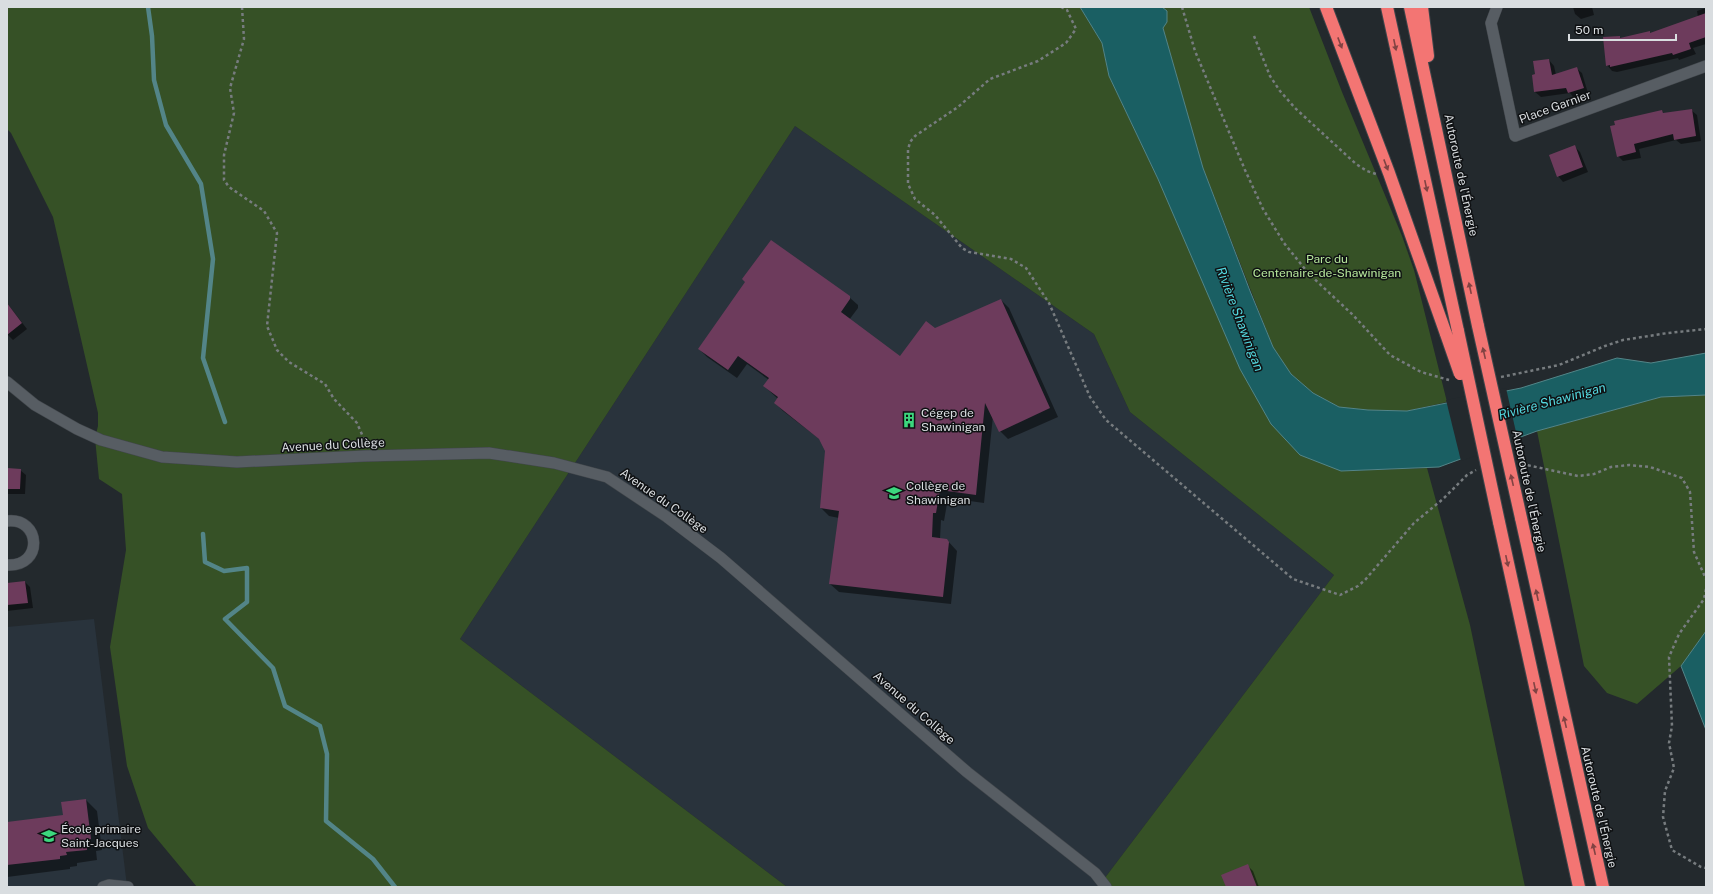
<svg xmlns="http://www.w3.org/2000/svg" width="1713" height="894" viewBox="0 0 1713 894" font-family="'Public Sans',sans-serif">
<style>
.built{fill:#29333c}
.green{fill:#365126}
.water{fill:#1a5f63;stroke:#538588}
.pier{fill:#23292d}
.shadow{fill:#0007}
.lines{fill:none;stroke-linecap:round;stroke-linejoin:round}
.stream{stroke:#538588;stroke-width:4.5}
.building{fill:#6d3b5c}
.minor-casing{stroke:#41464b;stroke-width:12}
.tertiary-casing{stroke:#41464b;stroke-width:12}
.motorway-casing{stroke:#41464b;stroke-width:14}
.path{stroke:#777c7f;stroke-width:2.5;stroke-dasharray:3 3;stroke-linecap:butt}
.minor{stroke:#575d63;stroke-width:11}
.tertiary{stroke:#575d63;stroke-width:11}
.motorway{stroke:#f37573;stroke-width:12}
.motorway-bridge-casing{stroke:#41464b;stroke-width:14;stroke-linecap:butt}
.motorway-bridge{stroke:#f37573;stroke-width:12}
.oneway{fill:#814343}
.labels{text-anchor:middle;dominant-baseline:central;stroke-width:3;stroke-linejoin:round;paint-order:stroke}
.street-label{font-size:12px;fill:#d9dde0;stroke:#0f1113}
.park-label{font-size:12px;fill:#b7e89c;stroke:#0f1113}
.poi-label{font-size:12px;fill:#d9dde0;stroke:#0f1113;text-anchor:start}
.water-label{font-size:13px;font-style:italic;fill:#53d6dd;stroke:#0f1113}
</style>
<rect width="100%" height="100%" fill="#23292d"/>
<path class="built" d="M795,126L1094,334L1130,412L1334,575L1098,887H787L460,639Z
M94,619L127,886L7,887V627Z"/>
<path class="green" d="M7,7H1080L1102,43L1109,76L1158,179L1341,471L1427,468L1470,625L1525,887H1098L1334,575L1130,412L1094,334L795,126L460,639L787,887H197L148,828L127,766L110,647L126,550L122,494L99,479L95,438L98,426V413L53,217L11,133L7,129Z
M1162,7H1309L1342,92L1402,236L1414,270L1447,402L1407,411L1368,410L1339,407L1313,393L1291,374L1273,347L1203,168L1163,28Z
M1706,395V631L1681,666L1637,704L1607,693L1584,666L1537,431L1661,397Z"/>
<path class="water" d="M1080,7H1162L1167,11V22L1163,28L1203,168L1250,291L1273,347L1291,374L1313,393L1339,407L1368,410L1407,411L1521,388L1617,358L1651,363L1706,353V395L1661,397L1537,431L1439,467L1341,471L1300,455L1271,424L1240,369L1158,179L1109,76L1102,43Z
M1706,631V730L1681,666Z"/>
<path class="pier" d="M1506,388L1518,441L1461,461L1446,400Z"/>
<path class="shadow" d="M1573,7H1592L1594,15L1581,19L1575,14Z
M1706,8V44L1693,48L1696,54L1679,60L1678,58L1617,72L1612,71L1607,65L1619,37L1622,39L1650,33L1651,34L1698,17L1697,11Z
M1549,60L1554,66L1556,75L1576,68L1582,73L1588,93L1574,98L1570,93L1541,97L1535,92L1533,76Z
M1691,110L1697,115L1701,141L1681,144L1676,140L1639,149L1641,158L1623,161L1618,156L1662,111L1664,114Z
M1575,147L1580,152L1588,172L1563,182L1558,176Z
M849,297L858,305V308L849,320L900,357L935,329L1001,300L1009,308L1058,417L1008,439L1000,431L993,416L984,503L948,498L944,521L941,520L940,539L947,540L957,551L951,604L839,592L830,584L839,518L829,516L821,508L826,451L822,441L783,411L775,403L778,399L764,386L769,380L747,364L737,378L707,357L699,349Z
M7,303L27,329L13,340L7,334Z
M7,469L20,470L26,475L25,494H7Z
M25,582L30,587L33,608L7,611V584Z
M86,800L97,811L102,850L96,851L97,860L77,863V866L70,867V869L7,877V823L64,816Z
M1247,865L1253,871L1259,887H1227Z"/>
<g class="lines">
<path class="stream" d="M148,7L152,36L154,80L166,125L201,184L213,259L203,358L225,422
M203,534L205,562L224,571L247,568V602L225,619L273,668L285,706L320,726L327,754L326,821L373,859L395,887"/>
</g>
<path class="building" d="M1706,13V37L1689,43L1691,49L1673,55L1672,53L1610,67V65L1606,66L1603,37L1620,36V38L1650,31V33Z
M1549,59L1552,75L1577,67L1584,88L1568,93L1566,88L1534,92L1532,75L1535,74L1533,61Z
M1692,109L1696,136L1674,140L1673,134L1634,144L1636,152L1617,157L1610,126L1615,125L1614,121L1662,110L1663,113Z
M1575,145L1583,167L1557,177L1549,155Z
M771,240L850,296V299L841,312L900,356L926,321L935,328L1001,299L1050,408L999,432L985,403L976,495L940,490L936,513H933L932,537L947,539L949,542L943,597L829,584L839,511L820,508L825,451L819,439L774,403L778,397L763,386L769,378L738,356L728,370L698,349L745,282L742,279Z
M7,303L22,323L7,335Z
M7,468L21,469L20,489H7Z
M25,581L28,603L7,605V583Z
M86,799L91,839L86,840L87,850L66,852L67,855L60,856V859L7,865V822L63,815L61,802Z
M1248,864L1257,887H1226L1221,875Z"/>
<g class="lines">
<g class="minor-casing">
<path id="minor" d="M1497,7L1491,23L1515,136L1706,66
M7,521C41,517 44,567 7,565
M103,887L109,885L128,887"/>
</g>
<g class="tertiary-casing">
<path id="tertiary" d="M7,382L35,405L77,429L101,440L162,457L237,462L365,456L489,453L554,463L607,477L667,517L721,558L967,772L1095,873L1106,887"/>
</g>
<g class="motorway-casing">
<path id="motorway" d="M1326,7L1389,173L1446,334
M1387,7L1458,331
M1410,7L1478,326
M1422,7L1428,56
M1521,518L1603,887
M1499,522L1579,887"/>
</g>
<path class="path" d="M242,7L244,39L230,88L234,113L224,155V180L229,187L264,211L277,233L267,326L277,350L289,362L325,384L334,399L357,423L364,439V444
M1061,7L1067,10L1076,29L1066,43L1038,61L990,79L958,107L915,136L910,142L908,150V184L915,199L935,215L962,248L969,252L1011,259L1026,268L1049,303L1090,397L1106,420L1293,579L1340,595L1358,586L1365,580L1414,523L1443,499L1467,475L1476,470
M1182,7L1195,51L1245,170L1263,209L1284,243L1309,274L1353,315L1390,355L1421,372L1449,380
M1254,36L1270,76L1280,91L1295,108L1356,164L1367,171L1376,174
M1501,377L1559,365L1605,346L1623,340L1668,333L1706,329
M1522,464L1578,476L1594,474L1611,467L1629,465L1650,467L1682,478L1690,492L1694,552L1706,579
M1706,589L1704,599L1679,634L1669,657L1672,726L1669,743L1674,768L1665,791L1663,817L1672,850L1701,867L1706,868"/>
<use href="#minor" class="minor"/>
<use href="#tertiary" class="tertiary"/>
<use href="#motorway" class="motorway"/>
<g class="motorway-bridge-casing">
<path id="motorway-bridge" d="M1478,326L1521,518
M1458,331L1499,522
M1446,334L1460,374"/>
</g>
<use href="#motorway-bridge" class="motorway-bridge"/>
</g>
<defs><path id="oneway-solid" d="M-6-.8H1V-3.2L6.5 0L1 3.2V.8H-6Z"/></defs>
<g class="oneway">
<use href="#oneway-solid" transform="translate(1340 43) rotate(69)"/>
<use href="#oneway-solid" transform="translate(1395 45) rotate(78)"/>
<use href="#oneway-solid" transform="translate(1386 165) rotate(69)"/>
<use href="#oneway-solid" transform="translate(1426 186) rotate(78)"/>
<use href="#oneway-solid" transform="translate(1470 288) rotate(-102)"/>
<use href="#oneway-solid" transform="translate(1484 353) rotate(-103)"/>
<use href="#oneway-solid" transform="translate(1512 480) rotate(-103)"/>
<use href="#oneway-solid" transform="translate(1507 561) rotate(78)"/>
<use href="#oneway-solid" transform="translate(1537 595) rotate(-102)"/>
<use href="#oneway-solid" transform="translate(1535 688) rotate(78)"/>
<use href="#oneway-solid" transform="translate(1565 722) rotate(-103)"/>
<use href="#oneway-solid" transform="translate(1594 849) rotate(-103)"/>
</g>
<defs>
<g id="building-bare" transform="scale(1.2)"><path d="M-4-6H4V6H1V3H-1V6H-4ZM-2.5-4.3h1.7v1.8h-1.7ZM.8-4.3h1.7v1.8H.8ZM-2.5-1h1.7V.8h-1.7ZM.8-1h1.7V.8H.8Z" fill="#3cd77e" stroke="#0f1113" stroke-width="2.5" paint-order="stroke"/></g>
<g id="university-bare" transform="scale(1.2)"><path d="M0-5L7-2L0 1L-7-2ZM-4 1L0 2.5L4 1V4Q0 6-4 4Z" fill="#3cd77e" stroke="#0f1113" stroke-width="2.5" paint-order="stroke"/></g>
<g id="school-bare" transform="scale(1.2)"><path d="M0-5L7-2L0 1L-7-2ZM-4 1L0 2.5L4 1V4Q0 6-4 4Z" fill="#3cd77e" stroke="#0f1113" stroke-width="2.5" paint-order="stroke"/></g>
</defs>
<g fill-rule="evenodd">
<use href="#building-bare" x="909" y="420"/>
<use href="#university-bare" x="894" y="493"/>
<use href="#school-bare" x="49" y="836"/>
</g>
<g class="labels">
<g class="street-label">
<text transform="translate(1555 107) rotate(-20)">Place Garnier</text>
<text transform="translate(1461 175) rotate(78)">Autoroute de l'Énergie</text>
<text transform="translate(333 445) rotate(-3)">Avenue du Collège</text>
<text transform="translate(1529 491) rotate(78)">Autoroute de l'Énergie</text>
<text transform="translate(664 501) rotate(35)">Avenue du Collège</text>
<text transform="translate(914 708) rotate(41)">Avenue du Collège</text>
<text transform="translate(1599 807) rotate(77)">Autoroute de l'Énergie</text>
</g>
<g class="park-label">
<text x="1327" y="259">Parc du<tspan x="1327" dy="14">Centenaire-de-Shawinigan</tspan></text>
</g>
<g class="poi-label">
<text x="921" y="413">Cégep de<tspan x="921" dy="14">Shawinigan</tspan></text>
<text x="906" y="486">Collège de<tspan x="906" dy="14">Shawinigan</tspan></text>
<text x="61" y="829">École primaire<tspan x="61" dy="14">Saint-Jacques</tspan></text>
</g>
<g class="water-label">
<text transform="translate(1240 319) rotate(69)">Rivière Shawinigan</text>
<text transform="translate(1552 401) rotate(-15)">Rivière Shawinigan</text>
</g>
</g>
<rect width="1713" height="894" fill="none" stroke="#d9dde0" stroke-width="16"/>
<path d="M1569 34v6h107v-6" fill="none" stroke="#d9dde0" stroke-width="2"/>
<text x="1575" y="34" font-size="12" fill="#d9dde0" stroke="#0f1113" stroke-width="3" paint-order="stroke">50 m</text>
</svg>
